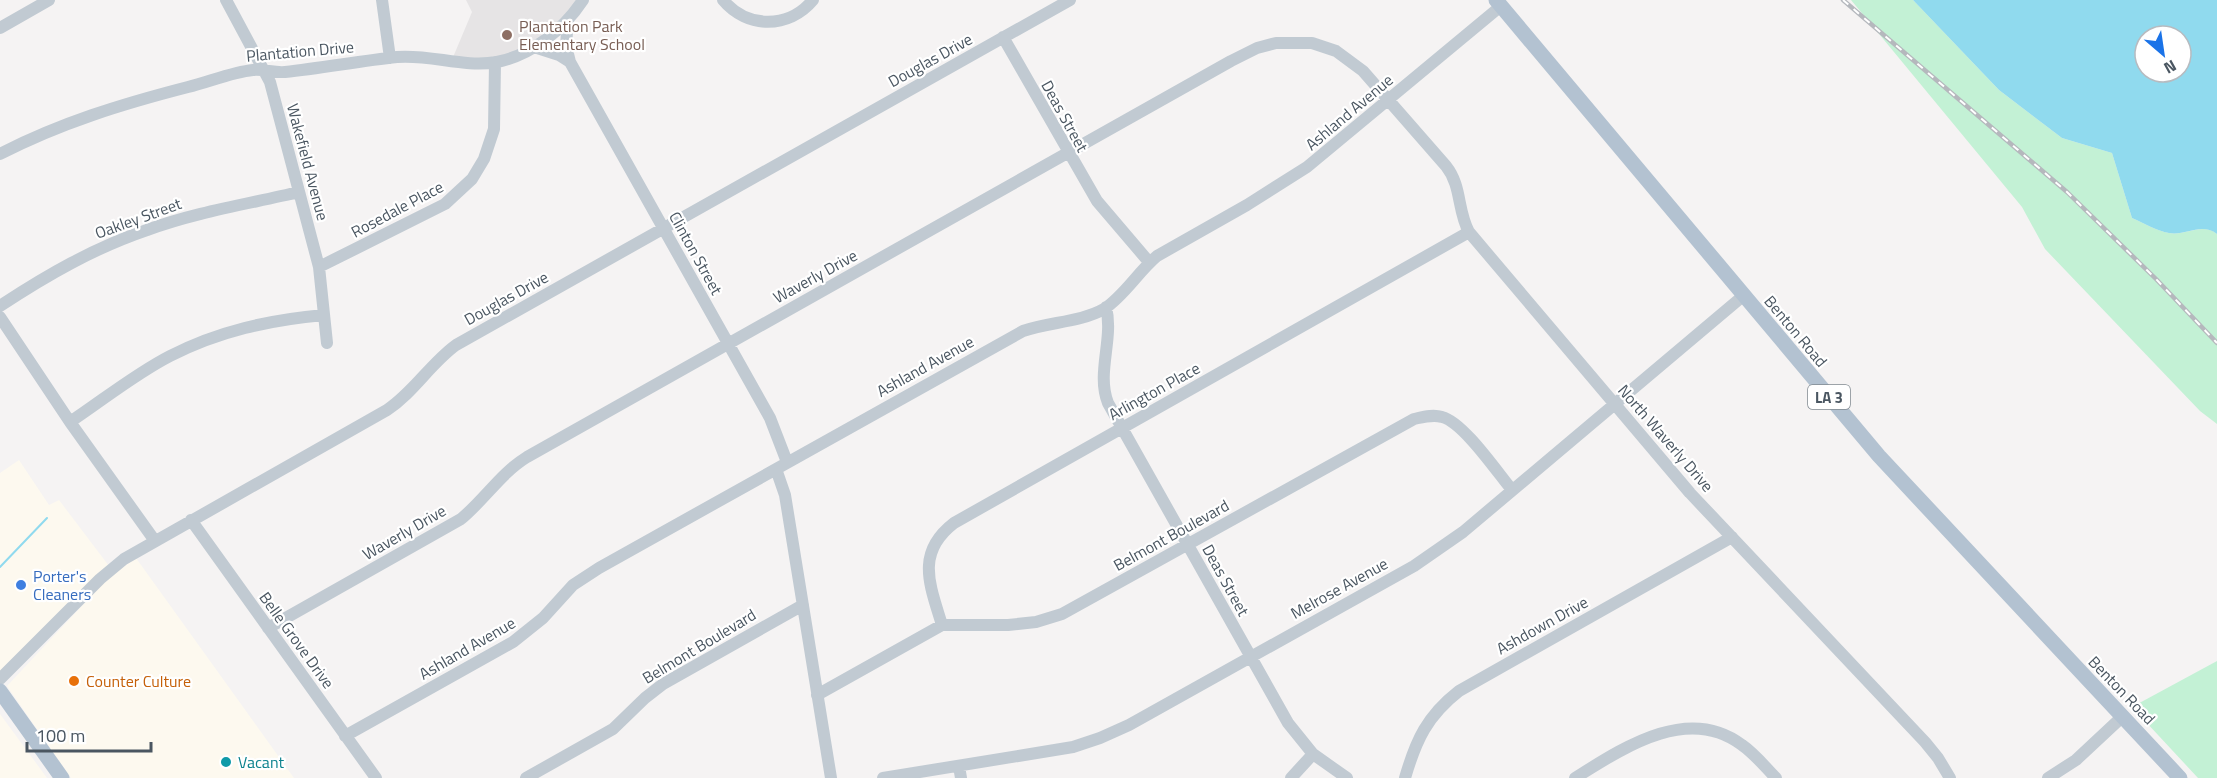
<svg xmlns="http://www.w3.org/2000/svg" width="2217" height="778" viewBox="0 0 2217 778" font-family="'Titillium Web',sans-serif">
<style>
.commercial{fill:#fdf9ef}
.education{fill:#e6e4e5}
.green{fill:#c3f1d5}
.water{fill:#90daee;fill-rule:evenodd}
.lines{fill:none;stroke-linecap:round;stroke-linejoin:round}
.stream{stroke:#90daee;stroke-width:2}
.minor{stroke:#c1cad2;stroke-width:12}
.major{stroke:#b3c2d1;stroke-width:15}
.rail-casing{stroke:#b5b8bd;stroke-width:4.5}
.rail{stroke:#fff;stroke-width:2;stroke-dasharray:7;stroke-linecap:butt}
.education-dot{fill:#8d6e63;stroke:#fff;stroke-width:2}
.shop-dot{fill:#3f7fe0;stroke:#fff;stroke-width:2}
.food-dot{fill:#e8710a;stroke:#fff;stroke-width:2}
.culture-dot{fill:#0f9aa8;stroke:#fff;stroke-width:2}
.labels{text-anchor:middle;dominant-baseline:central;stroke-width:4.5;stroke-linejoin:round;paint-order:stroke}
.shield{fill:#fff;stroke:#808990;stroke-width:1.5}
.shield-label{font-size:15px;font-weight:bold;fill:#4a5661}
.education-label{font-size:16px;fill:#785e54;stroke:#fff;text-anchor:start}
.street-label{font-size:16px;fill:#4a5661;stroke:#fff}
.shop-label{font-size:16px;fill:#366cbe;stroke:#fff;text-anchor:start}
.food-label{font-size:16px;fill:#c56008;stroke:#fff;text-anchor:start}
.culture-label{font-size:16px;fill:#0d838f;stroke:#fff;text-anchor:start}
</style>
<rect width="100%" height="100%" fill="#f5f3f3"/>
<path class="commercial" d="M19,460L49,505L59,500L109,566L0,673V473Z
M136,558L294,778H71L7,686L108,578Z
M0,714L47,778H0Z"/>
<path class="education" d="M466,0H583L574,13L515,56L451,62L472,12Z"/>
<path class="green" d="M1851,0H1913L1999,90L2062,138L2112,153L2132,218C2144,223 2157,231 2169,233C2186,236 2202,222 2217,234V424L2200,411L2045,249L2022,207Z
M2217,661V778H2198L2132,707Z"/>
<path class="water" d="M1913,0H2217V234C2201,222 2186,236 2169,233C2157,231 2144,223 2132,218L2112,153L2062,138L1999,90ZM2145,36H2181V72H2145Z"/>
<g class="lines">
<path class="stream" d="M0,567L47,518"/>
<path class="minor" d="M226,0L270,82L319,267L327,343
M382,0L390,58
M723,0C747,29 789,29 813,0
M568,19L566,46L570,62
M0,28L49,0
M1003,37L1097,201L1149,262
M534,47L559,55L570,62L770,418L787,462
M0,154C60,123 122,104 188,87C209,82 232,72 253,70C264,69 274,73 285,72C322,68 360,61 397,57C431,54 463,68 497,62C532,55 564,29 583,0
M319,267L445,204L472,179L484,159L494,129L495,62
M0,306C47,275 94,248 147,230C196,212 248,204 299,192
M1106,307C1114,339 1096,373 1108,403L1288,723L1313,754L1347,778
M0,317L70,422L155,541
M70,422C103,400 135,374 170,356C219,331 269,320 324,315
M776,469L785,495L831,778
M191,520L376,778
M942,625C930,585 915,553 954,523L1469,232
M268,628L461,519C485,499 501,473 527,457L1231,61L1257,48L1276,43H1312L1336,51L1363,71L1446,166C1462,186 1457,210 1469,232L1690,493L1925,742L1938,758L1950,778
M0,679L100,579L124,559L387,410C414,392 430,364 456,345L1070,0
M817,695L942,625H1008L1036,622L1062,614L1414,419C1423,417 1433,414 1442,417C1463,422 1497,472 1512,490
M345,736L513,642L543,618L573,585L599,568L1023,331C1049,322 1081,322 1104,309C1124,296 1138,272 1157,256L1247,205L1307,167L1501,6
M959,766L961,778
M526,778L613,729L645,698L663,684L803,605
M883,778L1073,747L1100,738L1129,725L1414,566L1463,532L1743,296
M1291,778L1313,754
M1405,778C1416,740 1427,716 1459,691L1732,537
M1575,778C1623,748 1688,704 1742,745C1755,754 1765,767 1776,778
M2048,778L2076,760L2122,717"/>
<path class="major" d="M1496,0L1879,456L2180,778
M0,691L62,778"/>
<g class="rail-casing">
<path id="rail" d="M1843,0L2067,192L2156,279L2217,343"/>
</g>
<use href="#rail" class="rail"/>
</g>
<circle class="education-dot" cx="507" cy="35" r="6"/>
<circle class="shop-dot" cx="21" cy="585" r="6"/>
<circle class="food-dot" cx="74" cy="681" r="6"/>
<circle class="culture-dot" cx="226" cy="762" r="6"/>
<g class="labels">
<rect class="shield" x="1808" y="385" width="42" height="24" rx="4.5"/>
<g class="shield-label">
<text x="1829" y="397">LA 3</text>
</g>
<g class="education-label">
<text x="519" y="26">Plantation Park<tspan x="519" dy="18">Elementary School</tspan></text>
</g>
<g class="street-label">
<text transform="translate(300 51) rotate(-5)">Plantation Drive</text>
<text transform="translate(930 60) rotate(-29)">Douglas Drive</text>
<text transform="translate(1349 112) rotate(-40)">Ashland Avenue</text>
<text transform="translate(1065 116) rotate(61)">Deas Street</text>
<text transform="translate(308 162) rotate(75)">Wakefield Avenue</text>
<text transform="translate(397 209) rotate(-28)">Rosedale Place</text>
<text transform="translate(138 218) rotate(-20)">Oakley Street</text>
<text transform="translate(696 253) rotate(61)">Clinton Street</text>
<text transform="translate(815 276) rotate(-29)">Waverly Drive</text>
<text transform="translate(506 298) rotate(-29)">Douglas Drive</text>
<text transform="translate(1796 331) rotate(50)">Benton Road</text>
<text transform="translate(925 366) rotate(-29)">Ashland Avenue</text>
<text transform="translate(1154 391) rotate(-29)">Arlington Place</text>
<text transform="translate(1666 438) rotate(49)">North Waverly Drive</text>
<text transform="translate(404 532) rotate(-30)">Waverly Drive</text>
<text transform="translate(1171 535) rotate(-29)">Belmont Boulevard</text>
<text transform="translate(1226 580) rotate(61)">Deas Street</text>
<text transform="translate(1339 588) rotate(-29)">Melrose Avenue</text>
<text transform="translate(1542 625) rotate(-29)">Ashdown Drive</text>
<text transform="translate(297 640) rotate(54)">Belle Grove Drive</text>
<text transform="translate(699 646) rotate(-31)">Belmont Boulevard</text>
<text transform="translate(467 648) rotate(-30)">Ashland Avenue</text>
<text transform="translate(2122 690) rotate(46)">Benton Road</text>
</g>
<g class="shop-label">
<text x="33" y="576">Porter's<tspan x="33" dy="18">Cleaners</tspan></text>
</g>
<g class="food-label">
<text x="86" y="681">Counter Culture</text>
</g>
<g class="culture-label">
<text x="238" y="762">Vacant</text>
</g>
</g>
<g transform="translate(2163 54) rotate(151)"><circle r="28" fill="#ffffff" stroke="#b7bbc0" stroke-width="1.5"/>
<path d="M0-4.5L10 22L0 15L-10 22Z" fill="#1a73e8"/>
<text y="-9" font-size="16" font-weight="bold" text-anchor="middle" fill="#4a5661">N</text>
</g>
<path d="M27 742v9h124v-9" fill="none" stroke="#4a5661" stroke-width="3"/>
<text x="36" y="742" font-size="18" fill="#4a5661" stroke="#ffffff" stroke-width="4.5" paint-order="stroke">100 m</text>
</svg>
